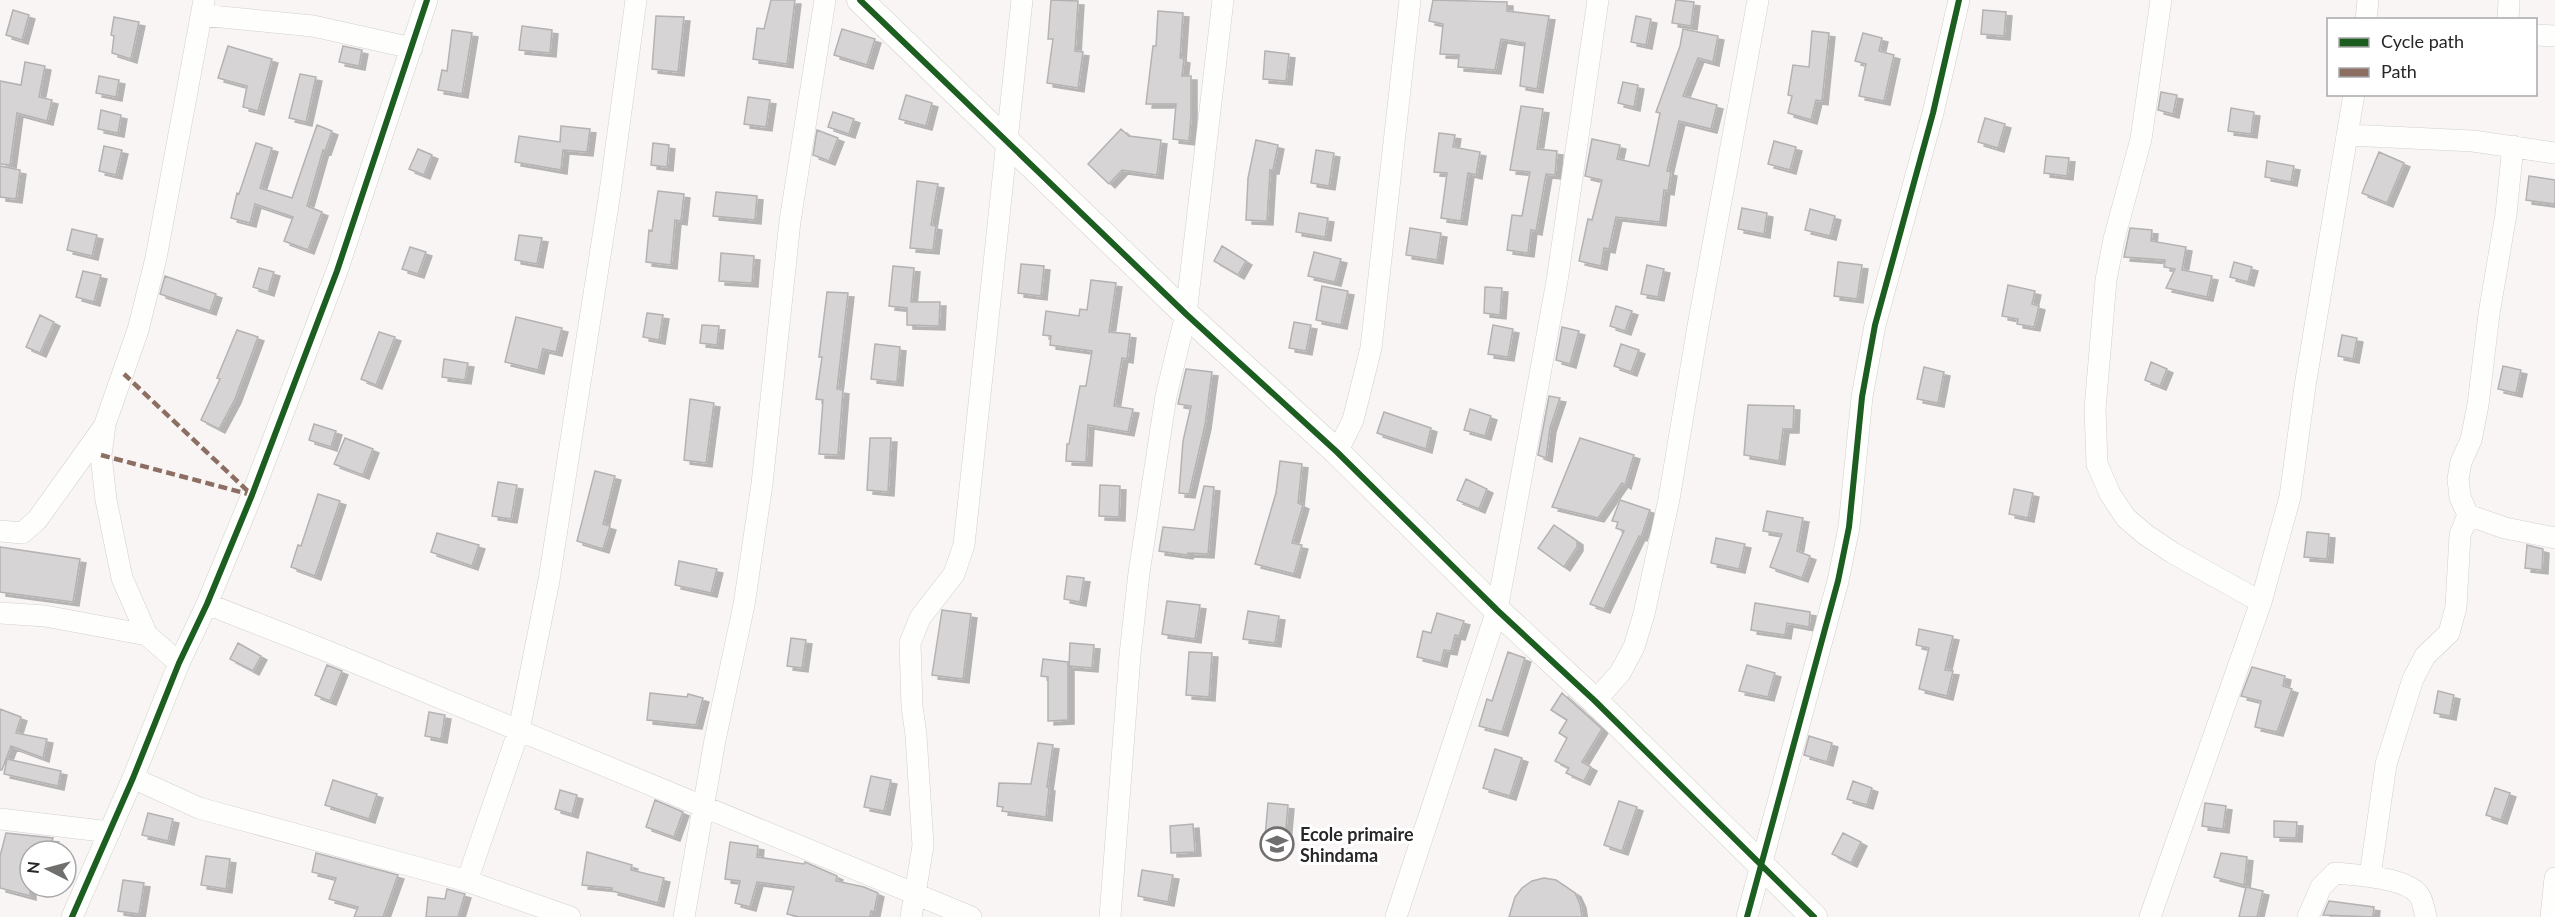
<svg xmlns="http://www.w3.org/2000/svg" width="2555" height="917" viewBox="0 0 2555 917" font-family="Lato,sans-serif">
<style>
.building{fill:#d6d4d5;stroke:#b4b2b3;stroke-width:1.5;filter:url(#shadow)}
.lines{fill:none;stroke-linecap:round;stroke-linejoin:round}
.minor-casing{stroke:#d2d0cf;stroke-width:22}
.tertiary-casing{stroke:#d2d0cf;stroke-width:27}
.minor{stroke:#fefefd;stroke-width:21}
.tertiary{stroke:#fefefd;stroke-width:26}
.quiet{stroke:#8d6e63;stroke-width:4.5;stroke-dasharray:9 4.5;stroke-linecap:butt}
.cycleway-casing{stroke:#fff;stroke-width:10}
.cycleway{stroke:#1b5e20;stroke-width:6}
.labels{text-anchor:middle;dominant-baseline:central;stroke-width:6;stroke-linejoin:round;paint-order:stroke}
.poi-label{font-size:18px;font-weight:bold;fill:#282626;stroke:#fff;text-anchor:start}
</style>
<defs>
<filter id="shadow"><feDropShadow dx="6" dy="4" stdDeviation="0" flood-color="#0004"/></filter>
</defs>
<rect width="100%" height="100%" fill="#f8f5f4"/>
<path class="building" d="M771,0H795L787,64L753,59L757,28L764,29Z
M1051,0L1078,1L1075,51L1083,52L1078,88L1047,83L1053,39H1048Z
M1433,0L1507,2V11L1549,16L1537,89L1520,86L1525,43L1501,39L1495,70L1458,67L1459,55L1440,54L1443,24L1429,21Z
M1676,0L1694,2L1691,26L1672,23Z
M13,10L29,15L22,40L6,35Z
M1983,10L2006,12L2004,36L1981,34Z
M1158,11L1183,13L1180,58L1184,59L1182,76H1191V116L1189,141L1173,139L1176,104H1146L1153,46H1156Z
M656,16L684,17L678,72L652,69Z
M1636,16L1651,19L1646,45L1631,42Z
M114,17L139,22L131,59L112,53L114,36L111,35Z
M522,26L552,30L550,53L519,50Z
M842,29L875,39L867,65L834,55Z
M1683,29L1718,36L1713,62L1698,58L1683,96L1717,105L1711,129L1679,121L1667,171L1671,172L1668,191L1664,190L1660,222L1616,217L1609,249L1604,248L1601,266L1579,261L1588,219L1592,220L1602,180L1585,176L1592,139L1620,145L1617,159L1649,166L1660,113L1656,112L1680,46Z
M452,30L472,33L462,94L438,90L442,70L447,71Z
M1812,31L1829,33L1822,101L1816,100L1811,120L1788,113L1792,96L1788,95L1793,65L1809,67Z
M1863,33L1882,38L1879,51L1894,55L1884,101L1859,96L1866,64L1855,61Z
M228,46L272,59L258,111L243,107L247,86L218,78Z
M343,46L362,50L359,66L339,62Z
M1265,51L1289,54L1286,81L1263,79Z
M25,62L45,66L39,97L52,100L47,121L17,113L10,165L0,164V81L21,85Z
M300,74L316,77L306,122L289,118Z
M99,76L119,80L116,97L96,93Z
M1623,82L1638,85L1634,107L1618,103Z
M2161,92L2177,95L2173,114L2158,110Z
M906,95L932,103L926,126L899,119Z
M748,97L770,100L766,127L744,124Z
M1521,106L1543,109L1537,149L1557,151L1555,175L1546,174L1536,231L1531,230L1528,253L1507,250L1512,215L1522,216L1530,172L1510,170Z
M2231,108L2254,112L2251,134L2228,131Z
M101,110L121,115L118,133L98,129Z
M833,112L854,119L849,134L828,127Z
M1985,118L2005,124L1998,148L1978,142Z
M317,125L332,131L325,151L323,150L307,206L322,212L308,250L284,241L293,217L255,204L250,223L231,218L237,193L239,194L256,143L272,148L260,188L292,198Z
M561,126L590,129L587,152L563,150L561,170L515,162L519,136L560,142Z
M1121,129L1129,136L1161,140L1157,175L1122,170L1109,184L1088,164Z
M817,130L838,138L829,161L813,155Z
M1439,133L1455,135L1453,147L1480,152L1476,175L1468,173L1461,221L1441,218L1447,173L1434,172Z
M1256,140L1278,145L1273,170H1270L1267,221L1246,220L1248,178Z
M1774,141L1796,147L1790,170L1768,164Z
M653,143L669,145L667,167L651,165Z
M104,146L122,150L116,175L99,171Z
M418,149L432,155L424,175L409,169Z
M1316,150L1334,153L1329,186L1311,183Z
M2379,152L2404,163L2387,203L2362,193Z
M2046,156L2069,158L2067,176L2044,173Z
M2267,161L2294,166L2291,182L2265,177Z
M0,166L20,170L16,199L0,197Z
M2529,176L2555,180V204L2526,200Z
M917,181L938,184L931,225L936,226L933,250L910,248Z
M658,191L684,194L681,221L675,220L671,265L646,262L649,230L652,231Z
M716,192L757,196L755,220L713,216Z
M1742,208L1767,213L1764,234L1738,229Z
M1810,209L1835,216L1830,236L1805,230Z
M1299,213L1328,218L1325,237L1296,232Z
M1410,228L1441,233L1437,260L1406,255Z
M2130,228L2152,230L2151,241L2186,247L2182,270L2212,276L2207,297L2166,288L2175,269L2164,267L2165,260L2124,257Z
M72,229L97,235L92,256L67,250Z
M519,235L542,238L537,264L515,260Z
M1222,246L1246,261L1238,275L1214,261Z
M410,247L426,252L418,274L402,269Z
M1314,252L1341,259L1335,282L1308,276Z
M721,253L754,256L752,283L719,281Z
M1838,262L1862,265L1857,299L1834,296Z
M2234,262L2252,267L2248,282L2230,277Z
M1021,264L1044,266L1041,296L1018,293Z
M1647,265L1664,269L1658,297L1641,294Z
M893,266L914,268L911,302H940L939,326L907,325V308L889,306Z
M259,268L274,272L268,292L253,287Z
M83,271L101,275L94,302L76,297Z
M165,276L216,294L210,311L160,294Z
M1091,280L1116,283L1109,332L1130,334L1127,359L1122,358L1114,406L1133,409L1128,432L1088,425L1086,462L1066,461L1067,444H1069L1080,386H1086L1092,351L1050,345L1051,336L1043,335L1046,311L1079,316L1080,309L1087,310Z
M2008,285L2035,291L2032,304L2039,306L2034,327L2017,324L2018,319L2002,316Z
M1322,286L1348,291L1341,325L1316,320Z
M1485,287L1502,288L1500,315L1484,313Z
M827,292L848,293L837,389L843,390L838,455L819,454L823,400L816,399L822,357H819Z
M1616,306L1632,311L1625,331L1610,326Z
M647,313L663,315L659,340L643,337Z
M40,315L54,322L40,353L26,347Z
M516,317L562,328L556,352L543,349L538,370L505,362Z
M1294,322L1311,325L1306,351L1289,348Z
M702,325L719,326L717,345L700,343Z
M1493,325L1513,329L1508,357L1488,354Z
M1562,327L1579,331L1570,364L1556,360Z
M237,330L258,337L235,399L219,429L201,420L220,379L217,378Z
M379,332L395,337L376,385L361,379Z
M2342,335L2357,338L2353,359L2338,356Z
M875,344L900,347L897,382L871,379Z
M1621,344L1639,350L1631,372L1614,366Z
M444,359L468,363L465,380L442,377Z
M2151,362L2167,369L2160,386L2145,380Z
M2503,366L2521,370L2516,393L2498,389Z
M1924,367L1944,372L1938,403L1917,399Z
M1186,369L1212,372L1205,425L1189,494L1179,493L1183,441L1191,406L1178,404Z
M1549,396L1560,398L1550,428L1546,458L1538,455Z
M690,399L714,403L706,463L684,460Z
M1748,405L1794,406L1793,429H1783L1779,461L1744,455Z
M1470,409L1491,416L1485,436L1464,430Z
M1384,412L1431,428L1426,449L1377,433Z
M314,424L336,431L331,447L309,440Z
M345,438L373,449L363,475L334,464Z
M870,438H891L888,492L867,490Z
M1580,438L1634,455L1625,485L1622,483L1598,518L1552,507Z
M1280,461L1302,464L1298,503L1303,505L1292,543L1302,545L1294,574L1255,564L1276,493Z
M595,471L615,476L603,524L610,526L603,549L577,541Z
M1466,479L1487,489L1479,509L1457,500Z
M498,482L517,485L511,519L492,516Z
M1100,485L1120,486L1119,517L1099,516Z
M1204,486L1214,487L1208,554L1188,553L1187,555L1159,551L1163,527L1194,530Z
M2014,489L2033,493L2028,518L2009,514Z
M318,494L340,501L315,576L291,567L298,545L301,546Z
M1620,500L1650,510L1641,537L1639,536L1604,609L1590,604L1624,531L1616,528L1618,522L1612,521Z
M1767,511L1803,518L1797,551L1810,556L1802,578L1770,567L1782,534L1763,531Z
M1554,525L1577,541V547L1564,567L1538,548Z
M2307,532L2329,534L2327,559L2304,557Z
M437,533L479,545L472,566L431,552Z
M1716,538L1745,544L1739,569L1711,563Z
M2527,545L2543,549L2542,570L2525,568Z
M0,547L80,559L73,602L0,592Z
M679,561L717,569L711,593L675,585Z
M1067,576L1084,578L1080,602L1064,599Z
M1167,601L1200,605L1195,639L1162,634Z
M1755,603L1810,612L1809,627L1787,623L1785,635L1751,630Z
M942,610L971,614L963,679L932,675Z
M1248,611L1279,616L1275,643L1243,639Z
M1437,613L1464,621L1459,636L1455,635L1451,651L1444,650L1441,663L1417,657L1423,631L1431,633Z
M1919,629L1953,636L1945,670L1953,671L1947,696L1919,689L1929,648L1916,645Z
M791,638L806,640L802,668L787,666Z
M238,643L261,656L253,671L230,659Z
M1070,643L1094,645L1092,668L1069,666Z
M1189,652L1212,653L1209,697L1186,695Z
M1508,652L1525,658L1502,732L1479,726L1487,699L1492,701Z
M1043,659L1068,662V720L1048,721V677L1041,676Z
M327,665L342,671L330,701L315,695Z
M1747,665L1775,673L1768,697L1739,691Z
M2252,667L2285,676L2283,686L2292,689L2277,732L2255,727L2261,701L2241,696Z
M2438,691L2454,695L2450,716L2434,713Z
M650,693L687,697L688,694L703,698L696,725L647,720Z
M1562,693L1602,729L1582,762L1591,767L1584,781L1566,773L1569,768L1555,761L1567,738L1559,733L1567,720L1551,710Z
M0,709L21,717L16,733L47,739L43,758L11,746L2,770H0Z
M429,712L445,715L441,739L425,736Z
M1809,736L1832,743L1827,762L1804,755Z
M1038,743L1053,745L1047,787H1049L1046,817L1002,811L1003,807L997,806L999,783L1031,784Z
M1495,749L1522,758L1510,796L1483,788Z
M7,759L61,771L58,786L4,774Z
M871,776L891,780L884,811L864,807Z
M333,780L377,794L369,819L325,805Z
M1853,781L1872,788L1867,805L1847,799Z
M2495,788L2510,793L2501,820L2486,815Z
M560,790L577,795L572,814L555,809Z
M655,800L683,812L674,837L646,827Z
M1619,801L1637,807L1622,851L1604,845Z
M1268,803L1288,805L1285,839L1265,837Z
M2205,803L2226,806L2223,829L2202,826Z
M148,813L173,819L168,841L142,835Z
M2274,821L2297,822L2296,838L2274,837Z
M1193,824L1195,852L1171,853L1170,826Z
M6,833L53,838L49,851H30V896L0,888V856Z
M1843,833L1861,842L1851,863L1832,854Z
M730,842L758,846L757,857L804,864L805,862L837,876L836,881L864,887L878,893L874,912L871,911L870,917H799L787,914L794,887L757,882L750,907L735,903L740,881L725,879Z
M587,852L632,865L631,870L664,878L658,903L612,891V888L582,885Z
M316,853L398,875L383,917H354L358,907L329,899L336,878L312,872Z
M2221,853L2247,857L2244,885L2214,877Z
M206,856L230,859L226,889L201,885Z
M1142,870L1173,875L1168,902L1138,896Z
M1544,878L1556,880L1575,893L1580,904L1582,917H1509L1515,897L1522,888L1532,881Z
M123,880L144,883L139,914L118,911Z
M2246,887L2263,891L2257,917H2239Z
M447,889L465,894L458,917H426L428,897L445,899Z
M2329,901L2374,907L2373,917L2323,915Z"/>
<g class="lines">
<g class="minor-casing">
<path id="minor" d="M2161,0L2141,139L2114,239L2106,280L2095,409L2097,464L2110,494L2126,518L2146,535L2173,553L2261,602
M201,15L313,26L412,48
M2366,20L2368,0
M2508,20L2509,0
M2536,35L2555,36
M2348,135L2473,141L2555,153
M2513,146L2506,214L2489,314L2478,405L2471,440L2461,462L2458,479L2460,497L2468,515L2505,528L2555,538
M1337,452L1353,420L1371,348L1410,0
M0,531L22,533L37,520L103,428
M207,604L322,649L971,917
M0,613L45,616L147,635
M179,663L147,635L122,578L106,500L101,455L105,424L138,330L156,258L204,0
M1595,701L1620,673L1634,647L1644,614L1669,499L1698,326L1758,0
M133,778L199,808L467,881L570,917
M0,819L110,832
M2370,876L2386,764L2413,679L2425,656L2449,633L2456,607L2460,535L2468,515
M467,881L519,730L549,580L610,192L636,0
M72,917L133,778L179,663L207,604L252,495L337,271L427,0
M684,917L715,740L744,605L762,484L790,221L825,0
M911,917L923,846L916,735L912,706L910,643L920,618L954,574L964,545L1022,0
M1110,917L1130,655L1139,573L1166,396L1186,314L1223,0
M1396,917L1497,610L1557,281L1598,0
M1747,917L1838,581L1849,527L1862,397L1875,325L1933,113L1959,0
M2150,917L2261,602L2290,497L2305,386L2354,94
M2308,917L2321,887L2335,873C2356,875 2405,877 2418,894C2423,899 2424,910 2426,917
M2551,917L2555,878"/>
</g>
<g class="tertiary-casing">
<path id="tertiary" d="M860,0L1186,314L1337,452L1497,610L1595,701L1814,917"/>
</g>
<use href="#minor" class="minor"/>
<use href="#tertiary" class="tertiary"/>
<path class="quiet" d="M101,455L252,495L124,374"/>
<g class="cycleway-casing">
<path id="cycleway" d="M860,0L1186,314L1337,452L1497,610L1595,701L1814,917
M72,917L133,778L179,663L207,604L252,495L337,271L427,0
M1747,917L1838,581L1849,527L1862,397L1875,325L1933,113L1959,0"/>
</g>
<use href="#cycleway" class="cycleway"/>
</g>
<defs>
<g id="school-ring" transform="scale(1.725)"><circle r="9.5" fill="#fff" stroke="#716e6e" stroke-width="1.5"/><path d="M0-5L7-2L0 1L-7-2ZM-4 1L0 2.5L4 1V4Q0 6-4 4Z" fill="#716e6e"/></g>
</defs>
<g fill-rule="evenodd">
<use href="#school-ring" x="1277" y="844"/>
</g>
<g class="labels">
<g class="poi-label">
<text x="1300" y="834">Ecole primaire<tspan x="1300" dy="21">Shindama</tspan></text>
</g>
</g>
<rect x="2327" y="18" width="210" height="78" fill="#ffffff" stroke="#a9a8a8" stroke-width="1.5"/>
<rect x="2339" y="38" width="30" height="9" fill="#1b5e20" stroke="#a9a8a8" stroke-width="1.5"/>
<text x="2381" y="48" font-size="18" fill="#282626">Cycle path</text>
<rect x="2339" y="68" width="30" height="9" fill="#8d6e63" stroke="#a9a8a8" stroke-width="1.5"/>
<text x="2381" y="78" font-size="18" fill="#282626">Path</text>
<g transform="translate(48 869) rotate(276)"><circle r="28" fill="#ffffff" stroke="#a9a8a8" stroke-width="1.5"/>
<path d="M0-4.5L10 22L0 15L-10 22Z" fill="#716e6e"/>
<text y="-9" font-size="16" font-weight="bold" text-anchor="middle" fill="#282626">N</text>
</g>
</svg>
